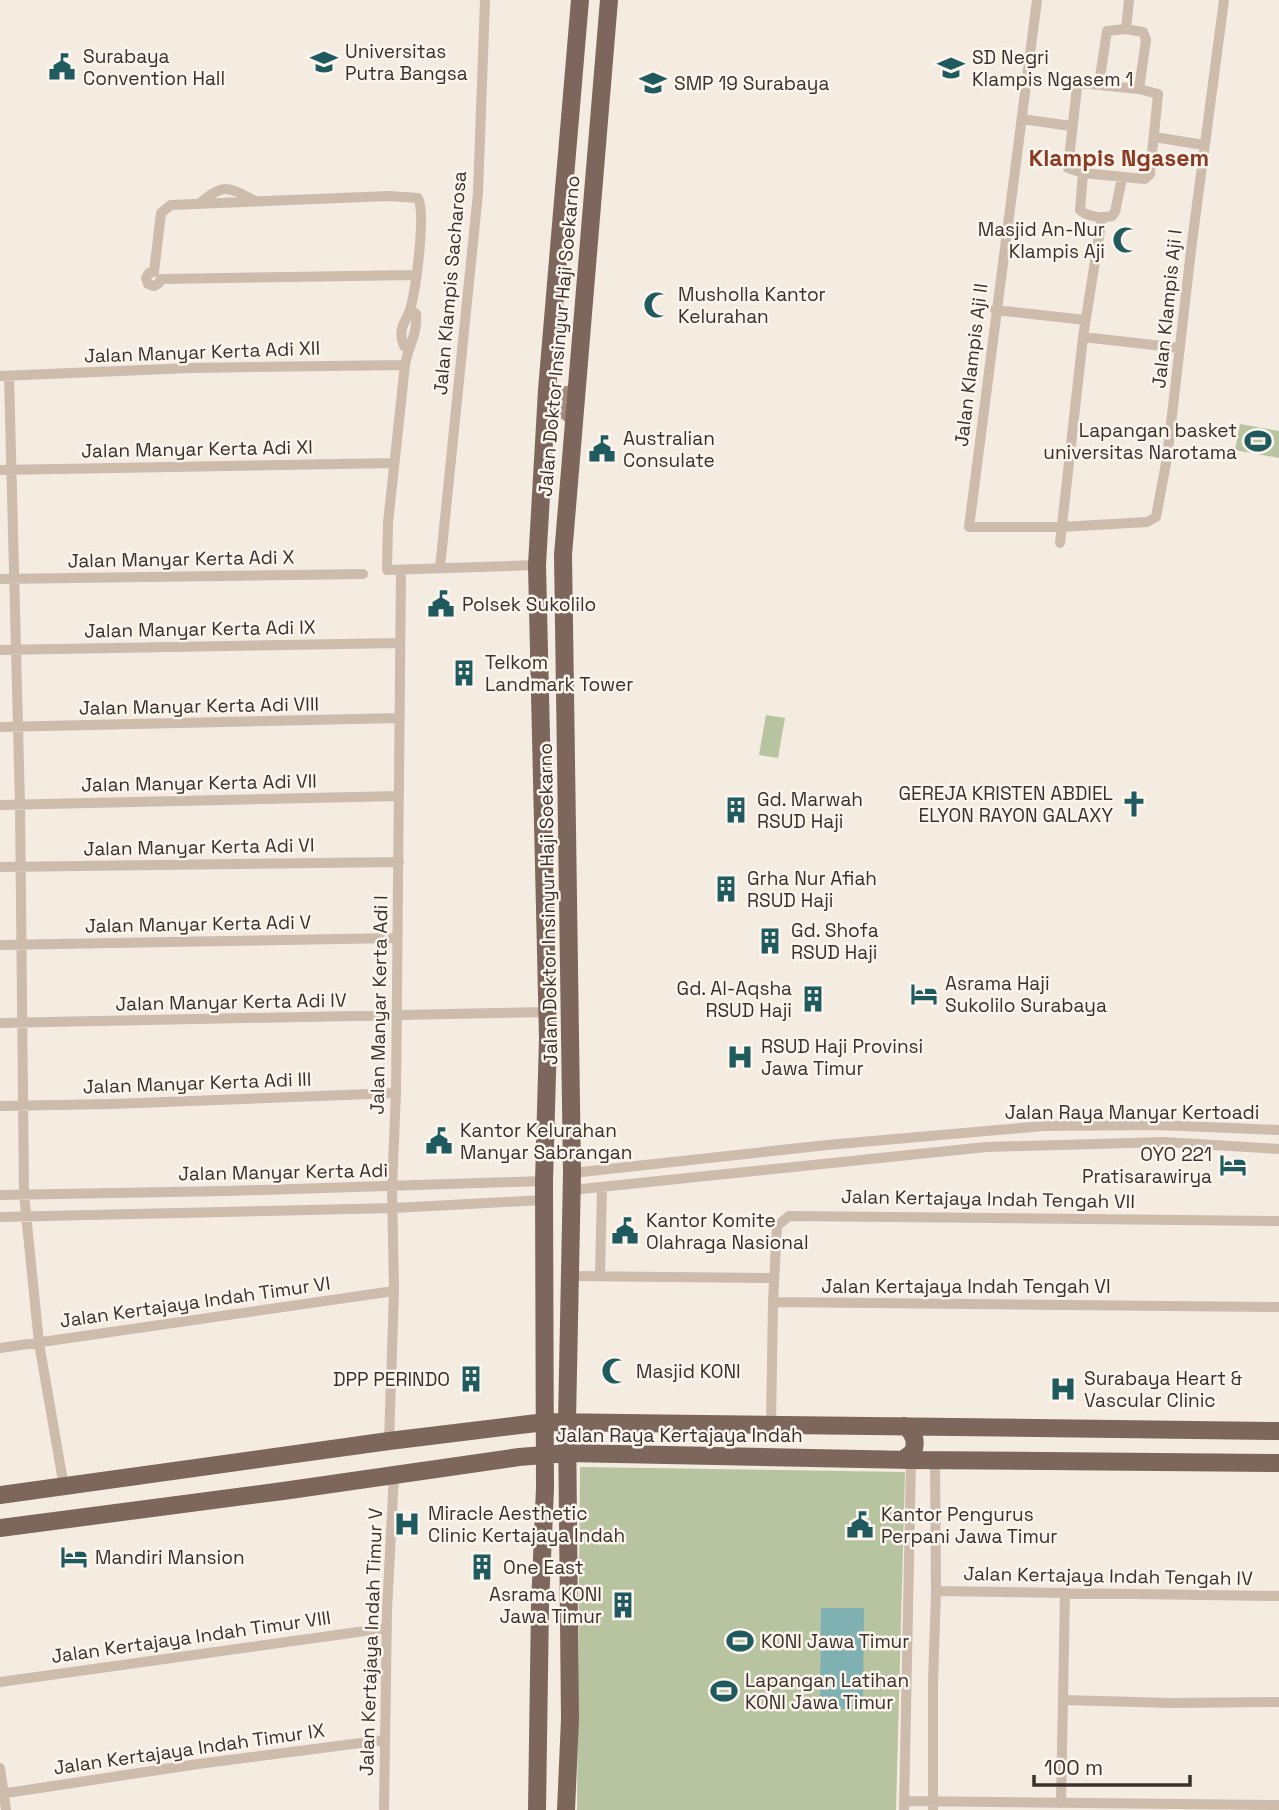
<svg xmlns="http://www.w3.org/2000/svg" width="1279" height="1810" viewBox="0 0 1279 1810" font-family="'Space Grotesk',sans-serif">
<style>
.green{fill:#b8c4a0}
.water{fill:#7fb0b2}
.lines{fill:none;stroke-linecap:round;stroke-linejoin:round}
.minor{stroke:#cdbbac;stroke-width:10}
.secondary{stroke:#a18a7d;stroke-width:16}
.primary{stroke:#7d675c;stroke-width:18}
.labels{text-anchor:middle;dominant-baseline:central;stroke-width:5;stroke-linejoin:round;paint-order:stroke}
.poi-label{font-size:19px;fill:#3b302b;stroke:#fbf5ee;text-anchor:start}
.street-label{font-size:19px;fill:#3b302b;stroke:#fbf5ee}
.quarter-label{font-size:23px;font-weight:bold;fill:#8c3b22;stroke:#fbf5ee}
</style>
<rect width="100%" height="100%" fill="#f4ebe1"/>
<path class="green" d="M1240,424L1279,431V458L1235,450Z
M766,715L785,718L778,758L759,755Z
M580,1467L905,1472L896,1810H577Z"/>
<path class="water" d="M821,1608H864L863,1709H820Z"/>
<g class="lines">
<path class="minor" d="M1037,0L969,527H1061L1147,522L1156,517L1167,458L1192,242L1224,0
M1126,29L1129,0
M1080,83L1139,89L1158,94L1150,174L1145,179L1083,173L1068,168L1077,87Z
M1099,84L1107,31L1126,29L1143,32L1146,40L1139,89
M1022,119L1071,126
M1154,137L1204,145
M1083,173L1080,210C1087,217 1102,218 1112,216L1115,212L1122,178
M199,204C224,183 227,186 255,201
M411,310L416,314C418,334 408,346 405,365L388,523L387,570L537,565
M995,310L1085,320
M1083,337L1180,348
M408,347L404,346C396,327 408,321 411,306C416,287 426,213 418,198L389,196L171,205L161,213L154,272L149,273L146,278L148,284L154,286L159,283L161,279L415,275
M0,376L191,368L405,365
M9,376L20,805L24,1194L39,1343L64,1487
M0,470L394,463
M1060,543L1083,337L1102,217
M440,568L478,193L485,0
M0,579L363,574
M0,650L400,643
M0,727L399,718
M0,805L399,796
M0,867L399,862
M0,945L397,938
M0,1023L546,1012
M0,1106L112,1104L396,1093
M572,1173L827,1145L1043,1126L1158,1125L1279,1130
M572,1190L986,1147L1164,1142L1279,1149
M0,1195L227,1191L544,1181
M0,1217L394,1208L544,1200
M571,1276L774,1278
M600,1276L602,1187
M773,1302L777,1226L789,1216L1279,1221
M0,1348L394,1291
M771,1423L773,1302L1279,1307
M389,1441L394,1291L392,1187L396,1093L401,570
M936,1591L1279,1596
M0,1682L387,1628
M1063,1700L1171,1703L1279,1702
M0,1768L6,1810
M0,1794L198,1764L384,1740
M904,1801L1279,1805
M1061,1803L1065,1592
M384,1810L387,1610L394,1475
M904,1810L911,1460
M933,1810V1683L936,1591L935,1459"/>
<path class="secondary" d="M547,390L560,395L575,393
M546,417L551,410H563L574,418"/>
<path class="primary" d="M904,1426C914,1432 917,1441 913,1452L904,1459
M0,1495L389,1441L545,1422L1279,1431
M0,1528L283,1491L519,1457L569,1453L911,1460L1279,1463
M537,1810L540,1605L545,1488L544,1181L548,1038L537,565L547,390L580,0
M566,1810L570,1719L567,1421L572,1173L563,555L609,0"/>
</g>
<defs>
<g id="university-bare" transform="scale(2.1)"><path d="M0-5L7-2L0 1L-7-2ZM-4 1L0 2.5L4 1V4Q0 6-4 4Z" fill="#1f5a5e" stroke="#fbf5ee" stroke-width="2.5" paint-order="stroke"/></g>
<g id="civic-bare" transform="scale(2.1)"><path d="M-.6-6.5H3V-4.5H.6V-3L4-1V1h2V6H-6V1h2V-1L-.6-3ZM-1.2 2.5V6h2.4V2.5Z" fill="#1f5a5e" stroke="#fbf5ee" stroke-width="2.5" paint-order="stroke"/></g>
<g id="school-bare" transform="scale(2.1)"><path d="M0-5L7-2L0 1L-7-2ZM-4 1L0 2.5L4 1V4Q0 6-4 4Z" fill="#1f5a5e" stroke="#fbf5ee" stroke-width="2.5" paint-order="stroke"/></g>
<g id="mosque-bare" transform="scale(2.1)"><path d="M3.5-4.9A6 6 0 1 0 3.5 4.9A5 5 0 1 1 3.5-4.9Z" fill="#1f5a5e" stroke="#fbf5ee" stroke-width="2.5" paint-order="stroke"/></g>
<g id="stadium-bare" transform="scale(2.1)"><path d="M0-5a6.5 5 0 1 0 0 10a6.5 5 0 1 0 0-10ZM-3.5-1.8h7v3.6h-7Z" fill="#1f5a5e" stroke="#fbf5ee" stroke-width="2.5" paint-order="stroke"/></g>
<g id="building-bare" transform="scale(2.1)"><path d="M-4-6H4V6H1V3H-1V6H-4ZM-2.5-4.3h1.7v1.8h-1.7ZM.8-4.3h1.7v1.8H.8ZM-2.5-1h1.7V.8h-1.7ZM.8-1h1.7V.8H.8Z" fill="#1f5a5e" stroke="#fbf5ee" stroke-width="2.5" paint-order="stroke"/></g>
<g id="church-bare" transform="scale(2.1)"><path d="M-1.2-6h2.4v3.5h3.3v2.4h-3.3V6h-2.4V-.1h-3.3v-2.4h3.3Z" fill="#1f5a5e" stroke="#fbf5ee" stroke-width="2.5" paint-order="stroke"/></g>
<g id="hotel-bare" transform="scale(2.1)"><path d="M-6-4.5h1.5V1H6V5H4.5V3h-9V5H-6ZM-4 0a1.8 1.8 0 1 1 3.6 0ZM.5 0V-2.5h3Q6-2.5 6 0Z" fill="#1f5a5e" stroke="#fbf5ee" stroke-width="2.5" paint-order="stroke"/></g>
<g id="hospital-bare" transform="scale(2.1)"><path d="M-5-5h3v3.5h4V-5h3V5h-3V1.5h-4V5h-3Z" fill="#1f5a5e" stroke="#fbf5ee" stroke-width="2.5" paint-order="stroke"/></g>
</defs>
<g fill-rule="evenodd">
<use href="#university-bare" x="324" y="62"/>
<use href="#civic-bare" x="62" y="67"/>
<use href="#school-bare" x="951" y="68"/>
<use href="#school-bare" x="653" y="83"/>
<use href="#mosque-bare" x="1126" y="240"/>
<use href="#mosque-bare" x="657" y="305"/>
<use href="#stadium-bare" x="1258" y="441"/>
<use href="#civic-bare" x="602" y="449"/>
<use href="#civic-bare" x="441" y="604"/>
<use href="#building-bare" x="464" y="673"/>
<use href="#church-bare" x="1134" y="804"/>
<use href="#building-bare" x="736" y="810"/>
<use href="#building-bare" x="726" y="889"/>
<use href="#building-bare" x="770" y="941"/>
<use href="#hotel-bare" x="924" y="994"/>
<use href="#building-bare" x="813" y="999"/>
<use href="#hospital-bare" x="740" y="1057"/>
<use href="#civic-bare" x="439" y="1141"/>
<use href="#hotel-bare" x="1233" y="1165"/>
<use href="#civic-bare" x="625" y="1231"/>
<use href="#mosque-bare" x="615" y="1371"/>
<use href="#building-bare" x="471" y="1379"/>
<use href="#hospital-bare" x="1063" y="1389"/>
<use href="#hospital-bare" x="407" y="1524"/>
<use href="#civic-bare" x="860" y="1525"/>
<use href="#hotel-bare" x="74" y="1557"/>
<use href="#building-bare" x="482" y="1567"/>
<use href="#building-bare" x="623" y="1605"/>
<use href="#stadium-bare" x="740" y="1641"/>
<use href="#stadium-bare" x="724" y="1691"/>
</g>
<g class="labels">
<g class="poi-label">
<text x="345" y="51">Universitas<tspan x="345" dy="22">Putra Bangsa</tspan></text>
<text x="83" y="56">Surabaya<tspan x="83" dy="22">Convention Hall</tspan></text>
<text x="972" y="57">SD Negri<tspan x="972" dy="22">Klampis Ngasem 1</tspan></text>
<text x="674" y="83">SMP 19 Surabaya</text>
<text x="1105" y="229" text-anchor="end">Masjid An-Nur<tspan x="1105" dy="22">Klampis Aji</tspan></text>
<text x="678" y="294">Musholla Kantor<tspan x="678" dy="22">Kelurahan</tspan></text>
<text x="1237" y="430" text-anchor="end">Lapangan basket<tspan x="1237" dy="22">universitas Narotama</tspan></text>
<text x="623" y="438">Australian<tspan x="623" dy="22">Consulate</tspan></text>
<text x="462" y="604">Polsek Sukolilo</text>
<text x="485" y="662">Telkom<tspan x="485" dy="22">Landmark Tower</tspan></text>
<text x="1113" y="793" text-anchor="end">GEREJA KRISTEN ABDIEL<tspan x="1113" dy="22">ELYON RAYON GALAXY</tspan></text>
<text x="757" y="799">Gd. Marwah<tspan x="757" dy="22">RSUD Haji</tspan></text>
<text x="747" y="878">Grha Nur Afiah<tspan x="747" dy="22">RSUD Haji</tspan></text>
<text x="791" y="930">Gd. Shofa<tspan x="791" dy="22">RSUD Haji</tspan></text>
<text x="945" y="983">Asrama Haji<tspan x="945" dy="22">Sukolilo Surabaya</tspan></text>
<text x="792" y="988" text-anchor="end">Gd. Al-Aqsha<tspan x="792" dy="22">RSUD Haji</tspan></text>
<text x="761" y="1046">RSUD Haji Provinsi<tspan x="761" dy="22">Jawa Timur</tspan></text>
<text x="460" y="1130">Kantor Kelurahan<tspan x="460" dy="22">Manyar Sabrangan</tspan></text>
<text x="1212" y="1154" text-anchor="end">OYO 221<tspan x="1212" dy="22">Pratisarawirya</tspan></text>
<text x="646" y="1220">Kantor Komite<tspan x="646" dy="22">Olahraga Nasional</tspan></text>
<text x="636" y="1371">Masjid KONI</text>
<text x="1084" y="1378">Surabaya Heart &amp;<tspan x="1084" dy="22">Vascular Clinic</tspan></text>
<text x="450" y="1379" text-anchor="end">DPP PERINDO</text>
<text x="428" y="1513">Miracle Aesthetic<tspan x="428" dy="22">Clinic Kertajaya Indah</tspan></text>
<text x="881" y="1514">Kantor Pengurus<tspan x="881" dy="22">Perpani Jawa Timur</tspan></text>
<text x="95" y="1557">Mandiri Mansion</text>
<text x="503" y="1567">One East</text>
<text x="602" y="1594" text-anchor="end">Asrama KONI<tspan x="602" dy="22">Jawa Timur</tspan></text>
<text x="761" y="1641">KONI Jawa Timur</text>
<text x="745" y="1680">Lapangan Latihan<tspan x="745" dy="22">KONI Jawa Timur</tspan></text>
</g>
<g class="street-label">
<text transform="translate(450 283) rotate(-85)">Jalan Klampis Sacharosa</text>
<text transform="translate(1167 309) rotate(-84)">Jalan Klampis Aji I</text>
<text transform="translate(559 336) rotate(-85)">Jalan Doktor Insinyur Haji Soekarno</text>
<text transform="translate(202 352) rotate(-2)">Jalan Manyar Kerta Adi XII</text>
<text transform="translate(971 365) rotate(-83)">Jalan Klampis Aji II</text>
<text transform="translate(197 449) rotate(-1)">Jalan Manyar Kerta Adi XI</text>
<text transform="translate(181 559) rotate(-1)">Jalan Manyar Kerta Adi X</text>
<text transform="translate(200 629) rotate(-1)">Jalan Manyar Kerta Adi IX</text>
<text transform="translate(199 706) rotate(-1)">Jalan Manyar Kerta Adi VIII</text>
<text transform="translate(199 783) rotate(-1)">Jalan Manyar Kerta Adi VII</text>
<text transform="translate(199 847) rotate(-1)">Jalan Manyar Kerta Adi VI</text>
<text transform="translate(548 904) rotate(-91)">Jalan Doktor Insinyur Haji Soekarno</text>
<text transform="translate(198 924) rotate(-1)">Jalan Manyar Kerta Adi V</text>
<text transform="translate(231 1002) rotate(-1)">Jalan Manyar Kerta Adi IV</text>
<text transform="translate(379 1005) rotate(-89)">Jalan Manyar Kerta Adi I</text>
<text transform="translate(197 1083) rotate(-2)">Jalan Manyar Kerta Adi III</text>
<text x="1132" y="1112">Jalan Raya Manyar Kertoadi</text>
<text transform="translate(283 1172) rotate(-1)">Jalan Manyar Kerta Adi</text>
<text transform="translate(988 1199) rotate(1)">Jalan Kertajaya Indah Tengah VII</text>
<text x="966" y="1286">Jalan Kertajaya Indah Tengah VI</text>
<text transform="translate(195 1302) rotate(-8)">Jalan Kertajaya Indah Timur VI</text>
<text x="679" y="1435">Jalan Raya Kertajaya Indah</text>
<text transform="translate(1108 1576) rotate(1)">Jalan Kertajaya Indah Tengah IV</text>
<text transform="translate(191 1637) rotate(-8)">Jalan Kertajaya Indah Timur VIII</text>
<text transform="translate(371 1642) rotate(-88)">Jalan Kertajaya Indah Timur V</text>
<text transform="translate(189 1749) rotate(-8)">Jalan Kertajaya Indah Timur IX</text>
</g>
<g class="quarter-label">
<text x="1119" y="158">Klampis Ngasem</text>
</g>
</g>
<path d="M1034 1775v10h156v-10" fill="none" stroke="#3b302b" stroke-width="3.5"/>
<text x="1044" y="1775" font-size="21" fill="#3b302b" stroke="#fbf5ee" stroke-width="5" paint-order="stroke">100 m</text>
</svg>
